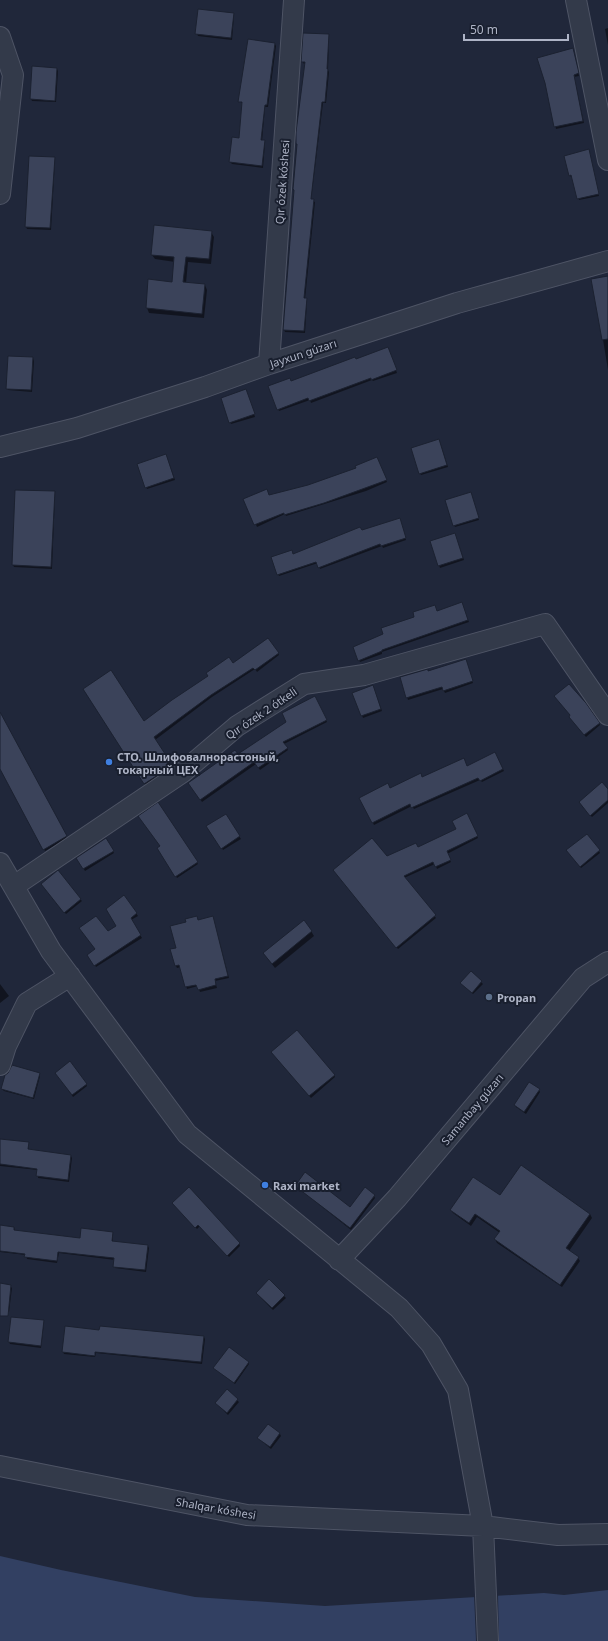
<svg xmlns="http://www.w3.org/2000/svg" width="608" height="1641" viewBox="0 0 608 1641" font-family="'Noto Sans',sans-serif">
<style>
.water{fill:#324062}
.pier{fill:#20273a}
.shadow{fill:#0007}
.building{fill:#3b435a;stroke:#1b2130}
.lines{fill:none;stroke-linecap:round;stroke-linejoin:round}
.minor-casing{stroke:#4e5465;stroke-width:22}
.minor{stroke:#333a4a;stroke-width:20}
.shop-dot{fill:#3f7fe0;stroke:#191f2e;stroke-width:1.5}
.service-dot{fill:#5c6f8a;stroke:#191f2e;stroke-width:1.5}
.labels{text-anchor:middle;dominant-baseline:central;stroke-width:4;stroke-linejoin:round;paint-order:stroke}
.street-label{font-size:11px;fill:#aeb4c6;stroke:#191f2e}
.poi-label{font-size:11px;font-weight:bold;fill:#aeb4c6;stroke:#191f2e;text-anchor:start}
</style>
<rect width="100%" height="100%" fill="#20273a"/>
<path class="water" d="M0,1556L61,1570L195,1597L325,1606L544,1593L564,1595L608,1590V1641H0Z"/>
<path class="pier" d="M498,1594L499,1641H476L474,1595Z"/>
<path class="shadow" d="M199,10L233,13L234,16L232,40L198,36L197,34Z
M608,28V45L605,29Z
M328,35L329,37L328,70L329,72L326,103H323L311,200L315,202L305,299L307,301L305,333L285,332L284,329L298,146L297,143L306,64H304L302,61Z
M275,44L276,46L268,107H265L262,141L265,143L263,168L232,164L230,162L233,138L240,139L243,104L240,101Z
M573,49L579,76L574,77L584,123L556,129L539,58Z
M57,69L58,71L56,102L32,101L31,99Z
M589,152L599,196L579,200L573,177H571L570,175Z
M54,158L55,160L51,230L27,229L26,227Z
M211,232L214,237L211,264L188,262L186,283L205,285L207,290L204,318L149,313L147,308L173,283L175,262L155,259L152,255Z
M608,277V370L593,279Z
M389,351L397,373L373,381L372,380L311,403L310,400L279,411L278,409L291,382Z
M33,358L34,361L32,392L8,390L7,388Z
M247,393L255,417L231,424L230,422Z
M440,442L448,467L421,475L420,473Z
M167,457L175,480L147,489L146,487Z
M378,460L387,482L366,491L286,516L285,514L257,527L245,500L269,497L309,486Z
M54,492L55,495L52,569L14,567L13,565Z
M471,496L479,520L455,527L454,525Z
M400,521L406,540L383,548L382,546L320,569L318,563L279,576L278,574L293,555L362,531Z
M455,534L464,560L440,568L431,542Z
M462,605L469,622L382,652V654L360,662L359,660L384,635L437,612Z
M278,653L279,655L257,672L255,669L212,697L155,740L170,763L165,773L146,786L84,689L144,723L209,676L233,665Z
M466,662L473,683L445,693L443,689L408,700L401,677Z
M374,689L382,711L363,718L354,694Z
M315,698L327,722L284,744L288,750L260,770L256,764L202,802L190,783L238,756L287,722Z
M0,714L67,839L45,851L0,767Z
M571,719L599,723L600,725L586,737Z
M495,753L504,771L482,782L480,780L414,809L412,806L374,825L361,798L422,778L467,767Z
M608,790V803L592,817L581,805Z
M158,804L198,864L177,878L158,849L161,846Z
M225,815L241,839L223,850L208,827Z
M467,815L478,838L447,854L451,862L437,869L435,864L404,878L436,918L398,949L335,872L418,849L457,830Z
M106,839L114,853L85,871L77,858Z
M599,851L600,853L581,868L569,853Z
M43,886L80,899L82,901L66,914Z
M124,897L138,916L131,920L142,938L96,967L88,955L96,950L108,933L118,926Z
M213,917L229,978L215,981L217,988L200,992L198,986L187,989L181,967L177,968L176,966L172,950L177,949L198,921Z
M311,931L314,936L275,968L264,954Z
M481,982L483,984L473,994L461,983Z
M0,984L9,996L0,1003Z
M274,1054L334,1075L335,1077L311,1098Z
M39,1074L40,1076L34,1099L4,1091L2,1089Z
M58,1075L86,1084L87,1086L73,1097Z
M539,1090L540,1092L526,1114L516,1107L515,1105Z
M0,1140L28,1143L29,1151L71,1156L72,1158L69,1182L38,1178V1170L0,1166Z
M296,1186L351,1208L374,1196L375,1198L351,1230Z
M500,1197L590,1214L592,1218L569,1251L578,1258L580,1261L562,1287L497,1243L495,1239L500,1233L477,1217L471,1226L453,1213L451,1210Z
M175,1205L239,1243L240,1246L229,1257L200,1226L197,1229Z
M0,1226L14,1227L15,1231L81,1239L113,1233V1242L148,1246L149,1248L146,1272L115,1268V1260L59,1253L57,1263L27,1259L26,1255L0,1252Z
M0,1284L10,1286L12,1288L9,1312L0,1311Z
M258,1295L284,1296L286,1298L273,1310Z
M43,1321L44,1323L41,1348L10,1344L9,1342Z
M100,1331L204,1337L205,1339L202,1364L96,1353L95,1357L64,1354L63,1352Z
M248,1362L249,1364L235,1384L214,1368Z
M227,1391L239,1402L228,1415L216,1403Z
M280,1434L281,1436L271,1449L258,1438Z"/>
<path class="building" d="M198,9L234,13L231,38L195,34Z
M303,33L329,34L327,69H328L325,102H322L311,199H314L304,298H307L304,331L283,330L294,190L293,189L297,144H296V132L305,62H301Z
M248,39L275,43L267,105H265L261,140H265L262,166L229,162L232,137L239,138L242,102H238Z
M573,48L579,73L574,75L583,121L554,127L545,83L537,58Z
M32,66L57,68L55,101L30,99Z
M589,149L599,194L577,199L571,175L569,176L564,156Z
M29,156L55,157L50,228L25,227Z
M154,225L212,231L209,259L186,257L183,282L205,284L202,314L146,308L148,279L172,282L174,257L151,255Z
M608,276V339L602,340L591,279Z
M388,347L397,370L371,380V378L309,401L308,398L277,410L268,386L290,378L291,381L355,357L356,359Z
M8,356L33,357L31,390L6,389Z
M246,389L255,414L229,423L221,398Z
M439,439L447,465L419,474L411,448Z
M166,454L174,478L145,488L137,464Z
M377,457L387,480L324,503L284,515V513L254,525L243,499L267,489L269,495L308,485L356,468L355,466Z
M15,490L55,491L51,567L12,565Z
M471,492L479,518L453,526L445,500Z
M400,518L406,538L381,546L380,544L318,568L316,562L277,575L271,557L292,550L293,554L360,527L362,530Z
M455,533L463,558L438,566L430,541Z
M462,602L468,620L382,650V651L358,661L353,647L383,634L381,628L414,617L413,612L435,605L437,611Z
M268,638L279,653L255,670L253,668L211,695L154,737L169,760L164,771L144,784L83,689L111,670L144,721L172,700L208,676L206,673L229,657L233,663Z
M466,659L473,681L443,691L442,687L406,698L400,677L428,669V671Z
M569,684L586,703L600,723L584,735L569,717L570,715L554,696Z
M373,685L381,709L361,716L352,693Z
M315,696L327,720L283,742L288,748L258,768L254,762L200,800L188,783L235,750L238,754L286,722L282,713Z
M0,712L67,836L43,850L0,769Z
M495,752L503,769L480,781L478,778L411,808L410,804L372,823L359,798L388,783L390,788L421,773L422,777L464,758L467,766Z
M602,782L608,789V800L590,816L579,802Z
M158,802L198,862L175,877L157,848L160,846L138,816Z
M467,813L478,836L447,851L451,860L435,867L433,862L404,876L436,915L396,948L333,870L372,838L387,856L416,843L418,847L456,829L452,821Z
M226,814L240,836L221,849L206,826Z
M587,834L600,850L580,867L566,850Z
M106,838L114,851L83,869L76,858Z
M58,870L81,899L64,913L41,884Z
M124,895L137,913L131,918L141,935L94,966L87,955L95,949L79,928L96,916L108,931L116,926L106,909Z
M197,916L198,920L213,916L228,976L215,979L216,985L198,990L196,985L185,987L179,965L175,966L170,949L176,948L170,926L186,922L185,919Z
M304,920L312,931L272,964L263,953Z
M471,971L482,981L472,993L460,983Z
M297,1030L335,1075L309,1096L271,1052Z
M70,1061L87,1084L72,1095L55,1073Z
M12,1065L40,1073L33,1098L1,1089L5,1075L8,1073Z
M529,1082L540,1089L524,1112L514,1105Z
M0,1139L29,1142L28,1149L71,1155L68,1180L36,1176L37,1169L0,1164Z
M521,1165L590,1214L566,1248L579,1257L560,1285L494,1239L500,1231L475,1214L469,1223L450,1210L473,1177L500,1195Z
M305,1172L350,1207L365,1187L375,1195L350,1228L295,1186Z
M189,1187L240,1243L227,1256L198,1225L195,1228L172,1203Z
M0,1225L14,1227V1230L80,1238L81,1228L113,1232L112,1241L148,1245L145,1270L113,1267L114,1258L58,1252L57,1261L24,1257L25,1254L0,1251Z
M269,1279L285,1295L272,1308L256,1293Z
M0,1283L11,1285L8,1316H0Z
M11,1317L44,1320L41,1346L8,1342Z
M65,1326L99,1330L100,1326L204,1336L201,1362L95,1352V1356L62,1352Z
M229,1347L249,1362L234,1383L213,1368Z
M227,1389L238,1399L227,1413L215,1403Z
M268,1424L280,1433L270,1447L257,1438Z"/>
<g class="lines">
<g class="minor-casing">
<path id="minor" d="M576,0L608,160
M0,37L13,75L0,194
M269,364L294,0
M0,447L77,428L205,387L269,364L457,303L608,261
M0,863L51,951L187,1134L399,1308L431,1344L458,1390L483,1526L488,1641
M14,886L183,772L237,726L304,684L364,675L545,624L608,715
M0,1065L6,1046L27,1003L70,976
M339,1260L397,1198L583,978L608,962
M0,1466L247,1515L483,1526L558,1535L608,1534"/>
</g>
<use href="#minor" class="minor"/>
</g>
<g class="shop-dot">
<circle cx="109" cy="762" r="4"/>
<circle cx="265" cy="1185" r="4"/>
</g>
<circle class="service-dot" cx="489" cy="997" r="4"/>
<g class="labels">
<g class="street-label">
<text transform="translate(282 182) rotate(-86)">Qır ózek kóshesi</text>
<text transform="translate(303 353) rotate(-18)">Jayxun gúzarı</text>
<text transform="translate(261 713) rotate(-34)">Qır ózek 2 ótkeli</text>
<text transform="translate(472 1109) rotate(-50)">Samanbay gúzarı</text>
<text transform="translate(216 1508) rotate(10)">Shalqar kóshesi</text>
</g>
<g class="poi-label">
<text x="117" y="756">СТО. Шлифовалнорастоный,<tspan x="117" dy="13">токарный ЦЕХ</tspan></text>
<text x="497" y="997">Propan</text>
<text x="273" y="1185">Raxi market</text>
</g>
</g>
<path d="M464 34v6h104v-6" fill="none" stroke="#aeb4c6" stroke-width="2"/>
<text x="470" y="34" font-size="12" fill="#aeb4c6" stroke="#191f2e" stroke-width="3" paint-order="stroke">50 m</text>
</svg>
